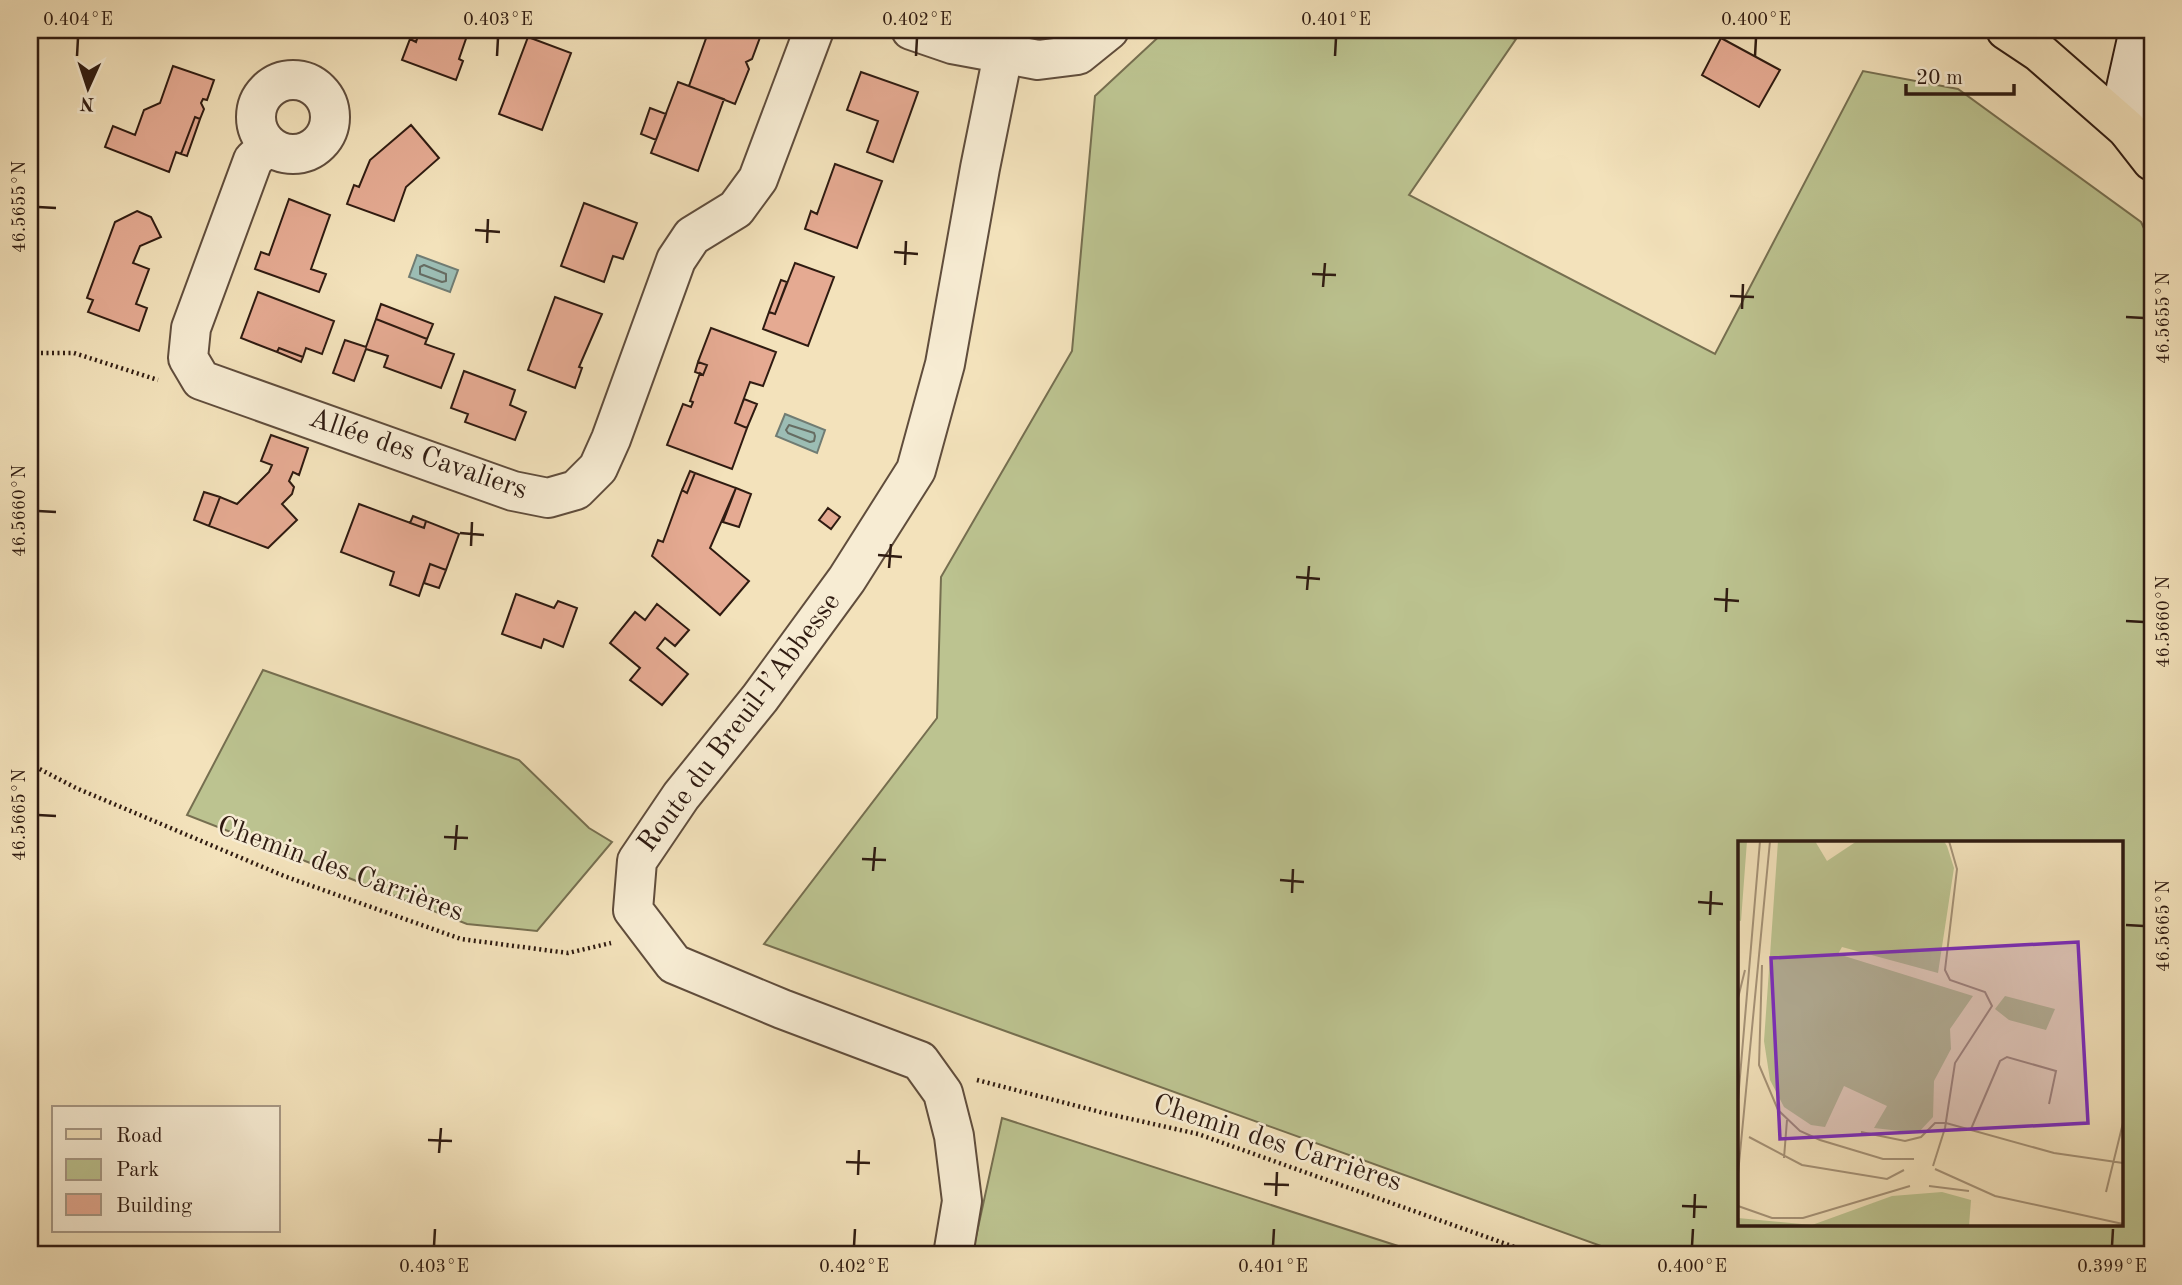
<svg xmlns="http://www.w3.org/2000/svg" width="2182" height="1285" viewBox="0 0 2182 1285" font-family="'Old Standard TT',serif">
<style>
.green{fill:#bcc390;stroke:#766f50;stroke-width:2;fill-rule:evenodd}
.water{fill:#9cbdb4;stroke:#707c73;stroke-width:2}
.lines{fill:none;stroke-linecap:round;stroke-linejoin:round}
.shore{stroke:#666c62;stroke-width:2}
.building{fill:#e5aa92;stroke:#2f1b11;stroke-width:2}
.minor-casing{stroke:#604d3c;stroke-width:42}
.secondary-casing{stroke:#2f1b11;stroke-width:42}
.primary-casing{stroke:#2f1b11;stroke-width:42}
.path{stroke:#2f1b11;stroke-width:4.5;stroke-dasharray:2 3.5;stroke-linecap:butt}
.minor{stroke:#f7ecd3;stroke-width:38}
.secondary{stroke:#f7ecd3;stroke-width:38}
.primary{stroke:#f3e2bb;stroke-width:38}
.ticks{fill:none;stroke:#2f1b11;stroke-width:2.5}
.labels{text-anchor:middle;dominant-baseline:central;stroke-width:5;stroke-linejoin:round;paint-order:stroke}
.street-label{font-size:28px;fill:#2f1b11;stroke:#f7ecd3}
.inset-road{fill:none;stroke:#a59277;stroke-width:2}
.view{fill:#7b2cbf;fill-opacity:0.15;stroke:#7b2cbf;stroke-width:3.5}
.inset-edge{fill:none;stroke:#2f1b11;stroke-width:3.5}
.neatline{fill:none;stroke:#2f1b11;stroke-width:2.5}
.ticks-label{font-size:18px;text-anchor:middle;fill:#2f1b11}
</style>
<rect width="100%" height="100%" fill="#f3e2bb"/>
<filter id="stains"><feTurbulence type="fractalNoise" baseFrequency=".00286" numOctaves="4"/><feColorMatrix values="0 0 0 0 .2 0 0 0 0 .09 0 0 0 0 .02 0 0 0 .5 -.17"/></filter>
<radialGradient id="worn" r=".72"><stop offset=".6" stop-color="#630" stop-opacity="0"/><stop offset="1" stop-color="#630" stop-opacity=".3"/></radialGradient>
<path class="green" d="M1166,30H1482L1516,39L1409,195L1715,354L1863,71L1958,89L2141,222L2152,245V1255H1626L764,944L937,718L941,577L1072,351L1095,96ZM2121,842V1224H1739V842Z
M263,670L519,760L589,828L612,842L537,931L467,924L187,815Z
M1002,1118L1426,1255H972Z"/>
<path class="water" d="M417,255L458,270L450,292L409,277Z
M785,414L825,430L817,453L776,436Z"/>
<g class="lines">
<path class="shore" d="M424,265L446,274V281L442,282L420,274V267Z
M789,425L814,433L815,436L814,441L810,442L788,433L786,430Z"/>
</g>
<path class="building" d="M413,30H420L416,42L410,39Z
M420,30H469L459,59L463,61L456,80L402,60L410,39L416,42Z
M709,30H756L762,32L752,59L746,62L749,69L735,104L689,86Z
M528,37L571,53L542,130L499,114Z
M1721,38L1780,70L1759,107L1702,75Z
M173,66L214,80L207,100L203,99L201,103L204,109L200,119L195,117L181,154L176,152L169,172L105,147L113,126L135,135L144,110L160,103Z
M861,72L918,92L893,162L867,152L878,121L847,110Z
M678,82L724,99L698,171L651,153Z
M650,108L666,114L656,140L641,134Z
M195,117L200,119L187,156L181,154Z
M411,125L439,158L406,187L394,221L347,204L354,185L359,187L370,160Z
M835,164L882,181L857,248L805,229L811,211L817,214Z
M289,199L330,215L311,269L326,274L319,292L255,269L261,252L269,255Z
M584,203L637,223L623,259L613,256L604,282L561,266Z
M137,211L151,217L161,237L140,246L133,263L149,269L136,304L147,308L139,331L88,312L93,300L87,298L115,222Z
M795,263L834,277L808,346L763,329L769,312L775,314Z
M781,280L787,282L775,314L769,312Z
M258,292L334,321L322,354L306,348L303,357L279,348L277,352L241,338Z
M555,297L602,314L579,367L582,368L575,388L528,370Z
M381,304L433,324L427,339L376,319Z
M376,319L427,339L425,344L454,354L441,388L384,367L388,356L366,349L354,381L333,373L345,340L366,347Z
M711,328L776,352L763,386L750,382L735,423L747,428L732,469L667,445L683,404L691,407L693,402L690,401L700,373L703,375L707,365L698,362Z
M279,348L303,357L301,362L277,352Z
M698,362L707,365L703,375L695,372Z
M464,371L515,390L510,405L526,412L515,440L465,422L468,414L451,408Z
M744,399L757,404L747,428L735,423Z
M271,435L308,448L299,475L293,472L289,481L294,487L292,494L282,504L297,520L268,548L209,526L220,497L237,504L269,472L272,465L261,461Z
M690,471L695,473L687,493L682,490Z
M695,473L736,488L710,548L749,581L720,615L652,556L658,540L663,542L682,490L687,493Z
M736,488L751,494L739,527L723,522Z
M204,492L220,497L209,526L194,520Z
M359,504L424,528L426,521L459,534L446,570L430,564L419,596L390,585L394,572L341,552Z
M828,508L840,517L831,529L819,520Z
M413,516L426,521L424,528L410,523Z
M430,564L446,570L439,588L424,583Z
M516,594L554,608L558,601L577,608L563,647L544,639L541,648L502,634Z
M657,604L689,630L675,646L665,638L657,648L688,674L662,705L630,680L640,668L610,643L635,612L645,620Z"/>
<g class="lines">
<g class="minor-casing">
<path id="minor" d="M911,30L952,44L1038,60L1078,55L1109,30
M256 117a37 37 0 1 1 74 0a37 37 0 1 1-74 0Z
M269,145L253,160L191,328L188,358L201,380L513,491L548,498L576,490L598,468L611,439L676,260L692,236L736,209L758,179L814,30
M953,1255L962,1201L954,1136L943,1093L920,1061L782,1009L674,964L633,910L637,861L681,796L760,698L847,579L916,470L945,364L980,168L1008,30"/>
</g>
<g class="secondary-casing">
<path id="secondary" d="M2127,129L2126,88L2139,30"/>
</g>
<g class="primary-casing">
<path id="primary" d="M2006,30L2039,52L2127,129L2152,161"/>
</g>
<path class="path" d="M30,353H74L158,380
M30,764L76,788L284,876L461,939L568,953L611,943
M977,1080L1104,1113L1198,1134L1537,1255"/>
<use href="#minor" class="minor"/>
<use href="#secondary" class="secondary"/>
<use href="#primary" class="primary"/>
</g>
<path class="ticks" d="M77,56L78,38M497,56L498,38M916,56L917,38M1335,56L1336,38M1755,56L1756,38M38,207L56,208M475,230L500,232M487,243L488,219M894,252L918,254M905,265L906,241M1312,274L1336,275M1323,287L1325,263M1730,296L1754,297M1742,309L1743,284M2126,317L2144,318M38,511L56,512M460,533L484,535M471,546L472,522M878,555L902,557M889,568L891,544M1296,577L1320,579M1307,590L1309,566M1714,599L1739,601M1726,612L1727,588M2126,621L2144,622M38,815L56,816M444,837L468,838M455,850L457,825M862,859L886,860M873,871L875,847M1280,880L1304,882M1292,893L1293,869M1698,902L1723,904M1710,915L1711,891M2126,925L2144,926M428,1140L452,1141M439,1153L441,1128M846,1162L870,1163M858,1175L859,1150M1264,1184L1289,1185M1276,1196L1277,1172M1682,1206L1707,1207M1694,1218L1695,1194M434,1246L435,1229M854,1246L855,1229M1273,1246L1274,1229M1692,1246L1693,1229M2112,1246L2113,1229"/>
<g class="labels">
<g class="street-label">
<text transform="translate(418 455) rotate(19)">Allée des Cavaliers</text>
<text transform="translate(740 723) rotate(-53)">Route du Breuil-l’Abbesse</text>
<text transform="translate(340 870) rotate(20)">Chemin des Carrières</text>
<text transform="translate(1277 1144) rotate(18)">Chemin des Carrières</text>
</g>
</g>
<g transform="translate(1738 841)">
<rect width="385" height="385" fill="#f3e2bb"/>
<path d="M0,0H9L3,80L0,79ZM40,0H77L89,20L119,0H206L209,5L216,27L200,132L104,106L100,113L235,155L212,188L213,208L196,240L195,276L180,292L136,287L149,265L106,245L87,286L73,284L46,266L32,239L26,200ZM267,155L317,168L308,189L271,179L257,168ZM204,351L233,359L231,385H0V377L74,384L154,355Z" fill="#bcc390"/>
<path class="inset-road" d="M24,124L21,224L40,269L62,290L82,299L145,318H176M0,157L7,129M0,259L22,0M233,288L262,220L269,216L318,230L311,263M123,291L167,300L183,296L197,282H208L316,312L385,322M11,296L64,324L149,338L166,329M46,317L49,279M195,325L207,287L217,222L254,165L247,151L212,139L207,129L219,28L211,0M197,328L257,355L385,383M0,333L32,0M191,345L231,350M368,351L385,282M0,365L34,377H65L172,345"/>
<path class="view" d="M340,101L350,282L42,298L33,117Z"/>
<rect width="385" height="385" class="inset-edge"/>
</g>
<rect width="2182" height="1285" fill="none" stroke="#f3e2bb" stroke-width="77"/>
<rect x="52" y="1106" width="228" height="126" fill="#f7ecd3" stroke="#a79885" stroke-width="2"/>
<rect x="66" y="1129" width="35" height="10" fill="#f3e2bb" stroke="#a79885" stroke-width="2"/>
<text x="116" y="1142" font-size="21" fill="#2f1b11">Road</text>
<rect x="66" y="1159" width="35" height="21" fill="#bcc390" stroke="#a79885" stroke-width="2"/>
<text x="116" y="1176" font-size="21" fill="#2f1b11">Park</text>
<rect x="66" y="1194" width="35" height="21" fill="#e5aa92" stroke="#a79885" stroke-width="2"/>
<text x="116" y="1212" font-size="21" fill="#2f1b11">Building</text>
<g transform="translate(88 88) rotate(183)" stroke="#f7ecd3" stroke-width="5" paint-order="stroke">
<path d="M0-5L12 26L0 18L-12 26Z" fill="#2f1b11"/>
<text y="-10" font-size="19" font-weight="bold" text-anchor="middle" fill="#2f1b11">N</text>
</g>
<path d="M1906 84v10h108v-10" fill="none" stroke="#2f1b11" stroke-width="3.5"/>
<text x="1916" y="84" font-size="21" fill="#2f1b11" stroke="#f7ecd3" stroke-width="5" paint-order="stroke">20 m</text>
<rect x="38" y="38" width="2106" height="1208" class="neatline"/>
<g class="ticks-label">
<text x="78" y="25">0.404°E</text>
<text x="498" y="25">0.403°E</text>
<text x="917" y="25">0.402°E</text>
<text x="1336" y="25">0.401°E</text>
<text x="1756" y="25">0.400°E</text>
<text transform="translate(19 207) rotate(-90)" y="6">46.5655°N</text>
<text transform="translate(2163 318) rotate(-90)" y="6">46.5655°N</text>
<text transform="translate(19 511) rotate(-90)" y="6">46.5660°N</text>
<text transform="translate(2163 622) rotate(-90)" y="6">46.5660°N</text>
<text transform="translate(19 815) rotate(-90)" y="6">46.5665°N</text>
<text transform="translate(2163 926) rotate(-90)" y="6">46.5665°N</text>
<text x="434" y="1272">0.403°E</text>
<text x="854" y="1272">0.402°E</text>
<text x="1273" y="1272">0.401°E</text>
<text x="1692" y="1272">0.400°E</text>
<text x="2112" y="1272">0.399°E</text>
</g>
<rect width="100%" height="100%" filter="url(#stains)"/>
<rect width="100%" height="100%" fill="url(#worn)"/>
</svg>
